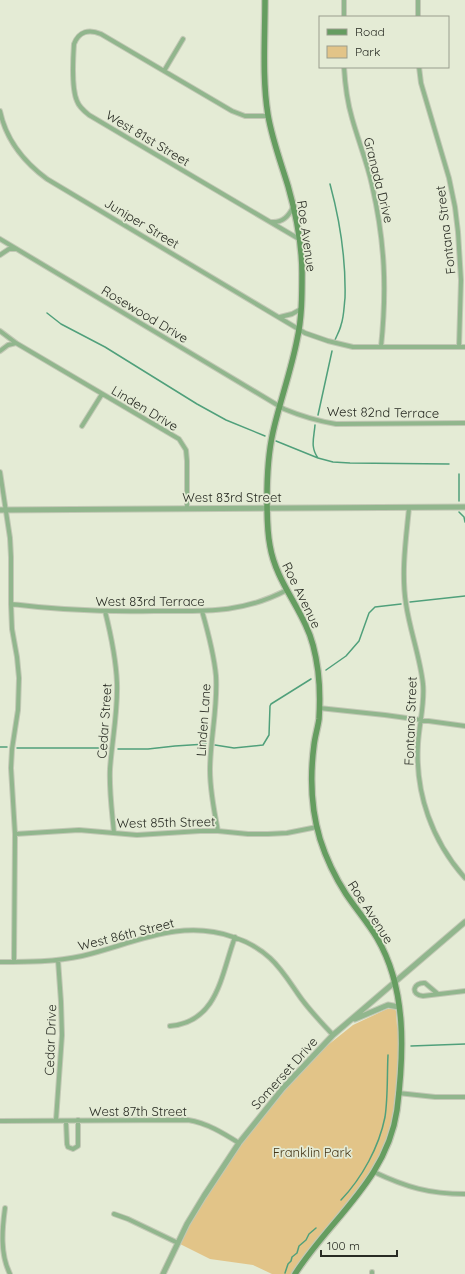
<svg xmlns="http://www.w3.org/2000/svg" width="465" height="1274" viewBox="0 0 465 1274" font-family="Quicksand,sans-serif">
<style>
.green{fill:#e2c488}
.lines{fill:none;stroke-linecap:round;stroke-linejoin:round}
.stream{stroke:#50a07b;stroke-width:1.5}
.minor-casing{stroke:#c2c8b5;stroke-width:6}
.tertiary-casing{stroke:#c2c8b5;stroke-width:7}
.secondary-casing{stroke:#c2c8b5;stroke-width:8}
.minor{stroke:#91b68d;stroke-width:4}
.tertiary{stroke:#91b68d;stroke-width:5}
.secondary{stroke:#659d60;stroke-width:5.5}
.labels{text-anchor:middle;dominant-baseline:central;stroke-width:3.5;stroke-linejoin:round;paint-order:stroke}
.street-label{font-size:13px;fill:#282b23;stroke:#e4ebd5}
.park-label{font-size:13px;fill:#453617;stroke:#e4ebd5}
</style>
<rect width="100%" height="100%" fill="#e4ebd5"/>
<path class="green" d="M387,1009H395L396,1011L397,1026L401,1034L400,1071L392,1130L374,1172L295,1274H272L253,1265L210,1259L178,1243L187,1224L258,1118L318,1051L328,1045L353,1025Z"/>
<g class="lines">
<path class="stream" d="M330,184C340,221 346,259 345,298C344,306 344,317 341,325C340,330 337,335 335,340
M47,313L61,324L105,347L197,404L226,420L265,436
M318,415L332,351
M315,425C314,438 310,447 318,458
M276,441L318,458L333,462L350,463L449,464
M459,501V474
M459,512L464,517L465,522
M410,602L465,596
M326,670L346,656L359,641L369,613L375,607L401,604
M215,745L234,748L263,745L269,735L270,706L271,704L311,679
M0,747H7
M17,748H108
M118,749H148L175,746L206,744
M411,1046L465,1044
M341,1200C362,1178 379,1147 385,1117C388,1098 387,1075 388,1055
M285,1273L288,1264L291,1261L292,1257L297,1253L299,1246L306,1240L309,1234L316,1228"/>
<g class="minor-casing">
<path id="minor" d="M344,0V17
M418,0V17
M344,67C345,84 347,101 352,118C358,140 367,162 372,185C385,242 387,289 381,347
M419,67L421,83L449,178L455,207L458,232L461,280L459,347
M164,71L183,39
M0,111C6,140 24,162 47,179L305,333L328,341L353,347H465
M268,116H245L232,111L101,34C89,29 79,31 74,44C73,59 71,88 77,101C79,107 84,111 89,115L299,239
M271,222C282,223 289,216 293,207
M0,239L284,409C301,416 317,421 336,424L465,423
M0,255L9,249H16
M280,317L292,314L301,309
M0,331L16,343L179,439L186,450L187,461V509
M0,351L8,345L16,343
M82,426L102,394
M0,472L10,538L11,557V604L12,629L17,657L19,678L18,710L12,749L11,768L15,834L14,962
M409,508C406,539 401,572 406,604C410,631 420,657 423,684C425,704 419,724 418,744C415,793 432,841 465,878
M11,604C58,610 106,612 154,611C203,611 241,614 287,590
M105,611C111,635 116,659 117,683C118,712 112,740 110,769C109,790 112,811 114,833
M202,611C208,632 214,654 216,676C218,708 210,739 210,770C210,791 214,811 218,831
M319,708L385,715L465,726
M15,834L79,830L137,835L200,831H218L248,834H268L287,833L317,827
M0,962C27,962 55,962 82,956C133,944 180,918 233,937C246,941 259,948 270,958C281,968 289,981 298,994C308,1009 321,1022 333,1035
M438,994L425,983C413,982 410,995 423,996L465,991
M170,1026C218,1022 221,975 235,937
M398,1093L435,1097H465
M56,1120L62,1035L61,1002L58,960
M0,1121L188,1120C207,1123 223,1133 239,1143
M66,1121L67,1144L68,1147L73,1149L78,1146V1120
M374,1172C406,1187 429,1194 465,1194
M5,1208C2,1230 0,1254 10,1274
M114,1214L128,1219L178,1243
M372,1274V1272"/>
</g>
<g class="tertiary-casing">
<path id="tertiary" d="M0,510L465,507
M355,1019L388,1005L399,1007
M163,1274L187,1224L204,1196L239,1143L283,1088L333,1035L465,922"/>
</g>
<g class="secondary-casing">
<path id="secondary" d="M265,0C265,37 262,79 268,115C272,139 281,163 288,186C296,214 302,244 302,273C302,295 302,318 297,340C291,371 280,401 273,432C268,454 267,476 267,499C267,515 267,531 270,546C275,576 294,599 306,626C313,640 316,656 318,671C320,687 320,703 319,719C318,727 315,736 314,745C310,776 311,809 320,839C326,858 335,877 346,894C356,909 368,923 377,938C407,989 404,1053 397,1110C387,1180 330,1219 295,1274"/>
</g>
<use href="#minor" class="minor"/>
<use href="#tertiary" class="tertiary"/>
<use href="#secondary" class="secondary"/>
</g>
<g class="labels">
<g class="street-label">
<text transform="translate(148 138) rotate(31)">West 81st Street</text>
<text transform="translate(379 180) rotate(76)">Granada Drive</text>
<text transform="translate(142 223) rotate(31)">Juniper Street</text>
<text transform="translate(445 230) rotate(-97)">Fontana Street</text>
<text transform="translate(307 236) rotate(82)">Roe Avenue</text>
<text transform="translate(145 314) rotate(31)">Rosewood Drive</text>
<text transform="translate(145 408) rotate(31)">Linden Drive</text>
<text transform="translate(383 412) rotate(1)">West 82nd Terrace</text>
<text x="232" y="497">West 83rd Street</text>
<text transform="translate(302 595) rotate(64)">Roe Avenue</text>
<text x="150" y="601">West 83rd Terrace</text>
<text transform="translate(203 720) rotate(-86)">Linden Lane</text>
<text transform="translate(104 721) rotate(-86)">Cedar Street</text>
<text transform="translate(410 721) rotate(-88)">Fontana Street</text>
<text transform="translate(166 822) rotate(-1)">West 85th Street</text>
<text transform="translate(371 912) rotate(57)">Roe Avenue</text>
<text transform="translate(126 934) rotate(-14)">West 86th Street</text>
<text transform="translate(50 1040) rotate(-88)">Cedar Drive</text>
<text transform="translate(284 1073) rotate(-48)">Somerset Drive</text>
<text x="138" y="1111">West 87th Street</text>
</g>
<g class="park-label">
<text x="312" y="1152">Franklin Park</text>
</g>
</g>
<rect x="319" y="16" width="130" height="52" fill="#e4ebd5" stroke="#999e8e"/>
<rect x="327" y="29" width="20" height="6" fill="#659d60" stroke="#999e8e"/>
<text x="355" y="36" font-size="12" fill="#282b23">Road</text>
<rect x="327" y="46" width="20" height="12" fill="#e2c488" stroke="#999e8e"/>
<text x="355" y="56" font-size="12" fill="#282b23">Park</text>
<path d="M321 1250v6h76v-6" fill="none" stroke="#282b23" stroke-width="2"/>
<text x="327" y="1250" font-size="12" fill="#282b23" stroke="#e4ebd5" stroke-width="3" paint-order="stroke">100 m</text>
</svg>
